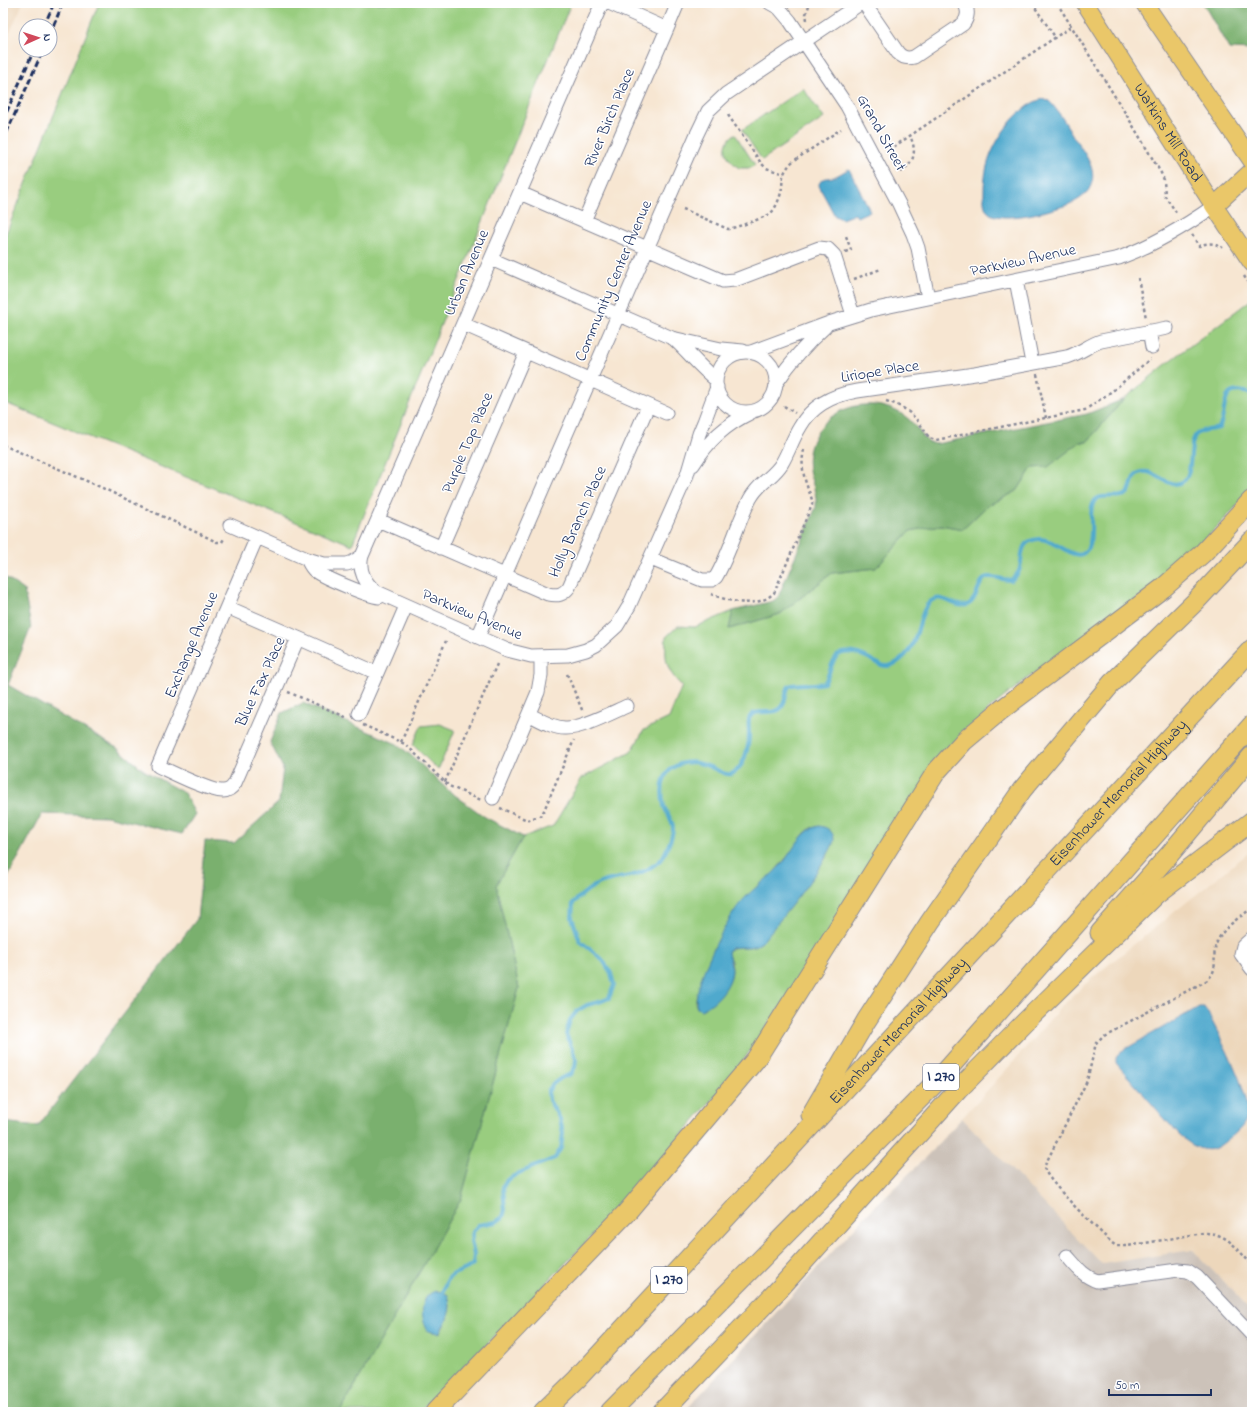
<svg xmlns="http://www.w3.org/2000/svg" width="1255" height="1415" viewBox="0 0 1255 1415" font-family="'Indie Flower',sans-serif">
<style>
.built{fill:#edd7bb}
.industrial{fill:#ccc2b9}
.green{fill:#99cd7f;stroke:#5a7e6e;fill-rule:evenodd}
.forest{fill:#7ab06e;stroke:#4a7066}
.water{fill:#4fa9cd;stroke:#356c96}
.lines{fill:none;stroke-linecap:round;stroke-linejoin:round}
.stream{stroke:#4fa9cd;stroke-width:4}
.minor-casing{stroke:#898a98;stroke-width:15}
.major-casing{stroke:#898a98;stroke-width:19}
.highway-casing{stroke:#898a98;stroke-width:21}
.path{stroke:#898a98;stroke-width:2.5;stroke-dasharray:3 3;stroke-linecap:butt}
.minor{stroke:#fff;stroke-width:13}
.major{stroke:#eac769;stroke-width:17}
.highway{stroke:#eac769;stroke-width:19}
.rail{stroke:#1b2f5e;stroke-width:3;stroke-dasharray:6 3;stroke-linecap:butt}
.labels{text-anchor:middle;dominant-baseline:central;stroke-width:3;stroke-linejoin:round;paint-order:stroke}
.shield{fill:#fff;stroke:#5f6d8e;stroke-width:1}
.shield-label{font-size:15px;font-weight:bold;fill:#1b2f5e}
.street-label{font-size:16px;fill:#1b2f5e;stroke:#fff}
</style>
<rect width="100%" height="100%" fill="#fff"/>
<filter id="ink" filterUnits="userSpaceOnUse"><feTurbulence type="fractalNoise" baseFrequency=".025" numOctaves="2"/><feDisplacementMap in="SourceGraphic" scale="8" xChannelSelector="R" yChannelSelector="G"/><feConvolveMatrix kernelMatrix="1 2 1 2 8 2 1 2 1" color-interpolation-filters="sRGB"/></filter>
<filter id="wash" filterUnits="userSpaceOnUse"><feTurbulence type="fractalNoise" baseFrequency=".012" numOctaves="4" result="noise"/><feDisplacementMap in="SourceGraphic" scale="16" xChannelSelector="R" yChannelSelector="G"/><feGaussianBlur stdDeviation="0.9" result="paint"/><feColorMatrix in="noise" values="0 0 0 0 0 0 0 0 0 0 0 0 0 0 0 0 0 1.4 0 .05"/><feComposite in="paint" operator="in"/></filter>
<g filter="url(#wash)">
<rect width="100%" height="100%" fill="#f7e6d2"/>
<path class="built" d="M3,3H23L3,47Z
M1252,850V1312L1193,1250L1102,1265L962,1118L1007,1069L1062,1006L1092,978Z"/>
<path class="industrial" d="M962,1118L1102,1264L1193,1250L1252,1312V1412H684L873,1208L919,1164Z"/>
<path class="green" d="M99,3H571L352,545L3,402V241Z
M803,88L824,118L762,160L742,130Z
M735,134L755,165L750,168H739C726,159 719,145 735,134Z
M1252,299V490L1175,571L1029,677L988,710L733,1075L622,1205L485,1346L418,1412H340L461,1199L519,988L496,885L523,837L553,826L582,778L631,752L644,730L669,718L682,686C665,669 665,660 666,637L678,626L695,627L733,611L729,629L780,614L832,573L876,568L910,531L941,525L963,529L987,506L1017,491L1032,468L1048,466L1080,442H1087L1124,399L1165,365ZM812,827L828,855L803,890L762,942C759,944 756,946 753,946C748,948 732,946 729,950C726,954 730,958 731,961C737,987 714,997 697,1008L695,1003L697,994L770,877L792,851L804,834ZM436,1291L443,1292L448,1295C453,1311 447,1320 440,1333Z
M440,724L455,730L438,770L413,745L421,726Z"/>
<path class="forest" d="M1203,3H1252V50L1229,49Z
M1124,399L1087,442H1080L1048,467L1032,468L1017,491L987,506L963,529L941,525L910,531L876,568L832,573L780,614L729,629L733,611L773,601L778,597L816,507C818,487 805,475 809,453C817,411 864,393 900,413C913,420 919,432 928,442L936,444L1087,414Z
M3,576L24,590L31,627L8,685L117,748L145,771L184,793L195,814L182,834L107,816L42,814L3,886Z
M303,703L397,744L413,757L448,790L485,817L523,837L496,885L519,988L461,1199L340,1412H3V1122L38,1126L197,919L205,841L234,843L279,802L283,768L270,742L282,713Z"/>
<path class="water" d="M1043,99C1045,100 1047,100 1049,101C1055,106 1069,128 1073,136C1082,150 1098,168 1091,185C1088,193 1082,198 1074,202C1060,209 997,226 987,211C983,205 984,197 984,190C984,163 995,140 1013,119C1022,110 1030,102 1043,99Z
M849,169L870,211L857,217L855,214L842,219L835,216L821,190H820L819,184C823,176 826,179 833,177C838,176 844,171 849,169Z
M819,826C826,827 833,830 834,839C835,853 774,928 762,942C759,944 756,946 754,946C748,948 732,946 729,949C726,953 732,964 732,970C731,987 716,1003 701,1010L697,1008C690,989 728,916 742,901C754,887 770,878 782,864C793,851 802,829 819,826Z
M1199,1007H1204L1208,1013C1218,1034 1254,1098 1247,1118C1243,1129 1231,1137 1222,1144C1206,1157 1191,1145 1179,1135L1116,1063V1058L1120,1052Z
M436,1291L443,1292L448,1295C453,1311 447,1320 439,1333L428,1331C420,1318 419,1295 436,1291Z"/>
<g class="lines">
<path class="stream" d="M443,1292C449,1267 459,1277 473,1264L474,1255L471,1240L473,1232L478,1225L496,1222L503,1217L505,1210L503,1187L507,1180L519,1173L555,1158L561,1148L563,1133L560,1119L549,1100L548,1091L553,1084L561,1078L571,1074L575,1067L576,1059L566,1034L570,1020L577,1011L587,1005L602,1001L609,998L614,985L611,973L602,959L580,941L572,918L573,903C581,895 589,888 600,883C618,876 638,878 654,865C657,863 661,860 663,857C667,849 673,837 673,828C673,820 666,813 664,806C661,793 661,778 671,769C686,757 702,763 717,770C721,772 726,775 731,774C744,770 749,746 749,734C749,729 748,724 749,719C753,708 768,714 776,711C787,708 784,694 789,686C801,682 812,686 824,683C830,676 830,663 837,656C844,650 858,653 866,657C873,660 880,667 888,666C890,666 894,664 896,663C922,648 916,612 931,601C943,592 957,611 969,604C979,599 977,577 990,577C997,577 1004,580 1011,580C1014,578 1017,575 1019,571C1024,558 1017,541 1038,539C1054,537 1075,563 1085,552C1098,538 1084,505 1098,498C1106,494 1117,499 1125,495C1134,491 1129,477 1139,473C1154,466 1166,490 1182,482C1195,476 1187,439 1198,433C1204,429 1213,430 1219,428C1229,410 1217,382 1252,394"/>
</g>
</g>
<g filter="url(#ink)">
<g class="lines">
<g class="minor-casing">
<path id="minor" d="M770,3L779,8L790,21L847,106L899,204L913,234L918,248L928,298
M864,3L898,53C903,58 907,59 914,57L963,24C968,18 969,10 964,3
M667,29L678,3
M520,193L723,281L735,280L819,248L828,249L834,255L853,315
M584,221L667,29L609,3
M491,259L672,338L721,349L743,351
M1016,280L1032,363
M463,324L666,413
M1149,331L1152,347
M675,340C689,353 701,368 716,380
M716 382a30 30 0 1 1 60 0a30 30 0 1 1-60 0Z
M751,352L829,323L871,310L1119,258C1154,245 1184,227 1214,206
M777,382C791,361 806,344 825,327
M693,465C709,440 725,425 752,412
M378,520L548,594C558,596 563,595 569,587L648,406
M230,525L307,559L324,564H347L353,562L362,556L602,3
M257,537L158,766C171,772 211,792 223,791C229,791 232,788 235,783L298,638L377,673L406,606
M441,548L526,352
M362,556C358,570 365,584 377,592L507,650L531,656L568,655L586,650L596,645L617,626L629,606L687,475L699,434L704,422L717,387
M307,559C309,563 311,568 315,571C325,578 368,596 379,597
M651,559L702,580H712L716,577C730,553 737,524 750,499C759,482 774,477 782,463C789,451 793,438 800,427C812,405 833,395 857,391L975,374L1067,357C1080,353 1089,345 1101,341L1167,328
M227,607L298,638
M478,637L696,136L708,111L726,94L861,3
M359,714L377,673
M530,715C540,720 553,728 565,728C581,729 611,713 627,706
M493,798L538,692L541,675V657
M1252,938L1243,946L1241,954L1252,969
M1067,1256C1076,1266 1084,1277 1097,1281L1178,1270L1188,1271L1197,1277L1252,1335"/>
</g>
<g class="major-casing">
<g id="major">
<path id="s1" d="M1085,3L1214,206L1252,263"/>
<path d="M1144,3L1252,161"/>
<path d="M1214,206L1252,171"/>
</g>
</g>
<g class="highway-casing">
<g id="highway">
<path d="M1100,933L1169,855L1252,756"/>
<path d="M811,1115L866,1021L930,922L1022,790L1112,683L1196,601L1252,541"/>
<path d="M435,1412L627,1212L756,1059L936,772L964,741L1001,710L1163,588L1203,553L1252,500"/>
<path id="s2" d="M543,1412L577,1379L1252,649"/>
<path d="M610,1412L939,1079L1252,725"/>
<path d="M662,1412L781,1287L958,1090L1026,1021L1156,894L1252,821"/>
</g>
</g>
<path class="path" d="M1032,3L1055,37
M1057,3L1132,124L1161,173L1164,180L1165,196L1178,215
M807,20L806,14L810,3
M728,115L761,163L766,168L784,174
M889,150L1072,26
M900,172C915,164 917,150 910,136
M683,209L728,229C735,228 767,217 771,213C775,209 778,202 780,196C785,181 778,177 792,162L841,129
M1192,235L1199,246C1208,242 1216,243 1223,248
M845,252L851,250L846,236
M1244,276L1252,289
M1138,278L1146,318
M854,279L881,269
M1037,374L1046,418
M886,401C908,407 918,419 929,438L936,440L1085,410L1115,389L1150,359
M784,406L795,413
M3,445L96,485L217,542H222L225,537
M711,594C730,602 757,609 774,593L812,505C813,498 809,493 807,486C803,475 801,462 804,450
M567,674L583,712
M288,692L348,718
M363,725L405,744L449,786L481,800
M401,742L446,641
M445,782L497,664
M500,808L527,820L542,815L574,740
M1252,908C1240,917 1224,927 1218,940C1209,957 1222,968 1206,981L1104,1035L1096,1043L1087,1081L1044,1167C1046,1181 1099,1230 1112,1243L1116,1246H1128L1203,1233C1227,1232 1237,1249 1252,1265"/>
<use href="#minor" class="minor"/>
<use href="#major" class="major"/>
<use href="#highway" class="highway"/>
<path class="rail" d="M44,26L54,3
M50,34L63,3
M3,120L34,50
M3,141L43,50"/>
</g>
</g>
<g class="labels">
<g class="shield">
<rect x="923" y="1064" width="36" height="26" rx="3"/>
<rect x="651" y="1267" width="36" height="26" rx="3"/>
</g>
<g class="shield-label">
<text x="941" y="1077">I 270</text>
<text x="669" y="1280">I 270</text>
</g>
<g class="street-label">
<text transform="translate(610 118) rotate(-67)">River Birch Place</text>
<text transform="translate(881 133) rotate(61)">Grand Street</text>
<text stroke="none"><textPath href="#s1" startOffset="154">Watkins Mill Road</textPath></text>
<text transform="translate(1023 261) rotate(-12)">Parkview Avenue</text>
<text transform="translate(467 273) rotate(-67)">Urban Avenue</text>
<text transform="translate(614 281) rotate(-67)">Community Center Avenue</text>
<text transform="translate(880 372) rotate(-9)">Liriope Place</text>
<text transform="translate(468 443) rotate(-67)">Purple Top Place</text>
<text transform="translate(578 522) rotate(-66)">Holly Branch Place</text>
<text transform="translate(472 615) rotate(23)">Parkview Avenue</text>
<text transform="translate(192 645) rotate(-67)">Exchange Avenue</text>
<text transform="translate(261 682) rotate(-65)">Blue Fax Place</text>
<text stroke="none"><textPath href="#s2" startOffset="845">Eisenhower Memorial Highway</textPath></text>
<text stroke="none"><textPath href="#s2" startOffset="521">Eisenhower Memorial Highway</textPath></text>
</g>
</g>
<rect width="1255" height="1415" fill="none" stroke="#fff" stroke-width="16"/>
<g transform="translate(38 38) rotate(87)"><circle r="19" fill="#ffffff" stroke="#a4acbf"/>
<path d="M0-3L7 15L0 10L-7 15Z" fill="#d1495b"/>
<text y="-6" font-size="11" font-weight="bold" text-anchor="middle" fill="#1b2f5e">N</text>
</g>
<path d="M1109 1389v6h102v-6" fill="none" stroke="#1b2f5e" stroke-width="2"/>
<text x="1115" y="1389" font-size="12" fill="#1b2f5e" stroke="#ffffff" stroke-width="3" paint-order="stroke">50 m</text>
</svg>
